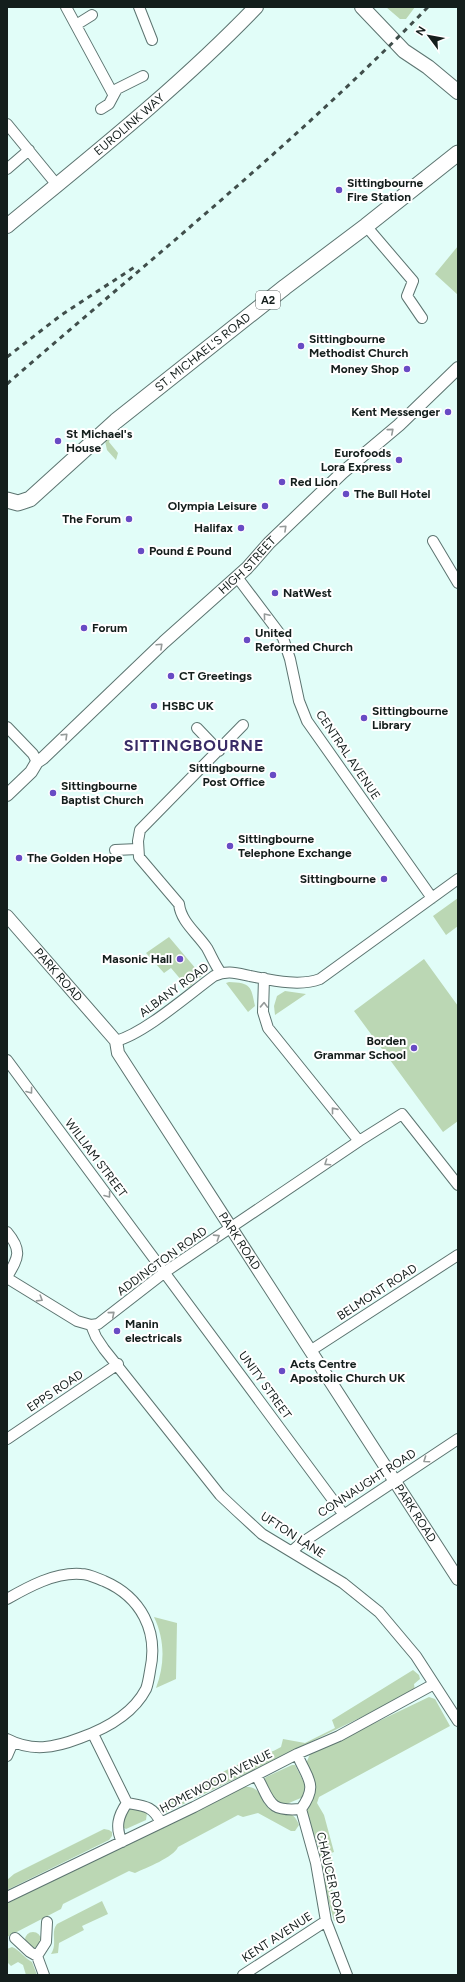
<svg xmlns="http://www.w3.org/2000/svg" width="465" height="1982" viewBox="0 0 465 1982" font-family="Figtree,sans-serif">
<style>
.green{fill:#bbd7b4}
.lines{fill:none;stroke-linecap:round;stroke-linejoin:round}
.minor-casing{stroke:#5c7470;stroke-width:12}
.tertiary-casing{stroke:#5c7470;stroke-width:14}
.secondary-casing{stroke:#5c7470;stroke-width:16}
.primary-casing{stroke:#5c7470;stroke-width:17}
.minor{stroke:#fff;stroke-width:10}
.tertiary{stroke:#fff;stroke-width:12}
.secondary{stroke:#fff;stroke-width:14}
.primary{stroke:#fff;stroke-width:15}
.rail{stroke:#404e4b;stroke-width:3;stroke-dasharray:5 5;stroke-linecap:butt}
.oneway{stroke:#959a99}
.poi-dot{fill:#684bc4;stroke:#fff;stroke-width:1.5}
.labels{text-anchor:middle;dominant-baseline:central;stroke-width:4;stroke-linejoin:round;paint-order:stroke}
.shield{fill:#fff;stroke:#5a6260;stroke-width:1}
.shield-label{font-size:11px;font-weight:bold;fill:#141e1c}
.street-label{font-size:12px;fill:#141e1c;stroke:#fff}
.poi-label{font-size:12px;font-weight:bold;fill:#141e1c;stroke:#fff;text-anchor:start}
.district-label{font-size:16px;font-weight:bold;letter-spacing:1px;fill:#382b66;stroke:#fff}
</style>
<rect width="100%" height="100%" fill="#e1fdf8"/>
<path class="green" d="M386,7H415L406,19H400Z
M458,246V295L435,274Z
M112,431L109,442L118,453L116,460L107,450L105,441Z
M458,898V926L446,935L433,916Z
M169,937L202,976L188,988L171,968L164,973L146,953Z
M424,959L458,1006V1121L443,1132L354,1011Z
M229,982C251,983 251,986 255,1006L248,1012L226,983Z
M285,991L306,994L275,1015L274,1006L277,996Z
M154,1617L177,1623L176,1679L156,1688C165,1664 165,1640 154,1617Z
M413,1670L419,1675L420,1679L414,1684L415,1691L163,1814H159L156,1810C158,1802 237,1765 250,1759C261,1755 271,1753 281,1747L283,1739L305,1743L335,1728L332,1720Z
M429,1697L435,1699L450,1726L319,1797L317,1803L324,1815L334,1852L331,1853L335,1875L329,1877L340,1920L334,1921L324,1884L318,1847L306,1813L308,1800L305,1766L310,1754Z
M292,1765H295L307,1788L303,1797L282,1806L278,1805L263,1781L266,1777Z
M242,1787C264,1785 258,1801 271,1810C282,1818 292,1806 299,1825L295,1831H291L258,1813L243,1817L238,1815L178,1847C174,1857 146,1868 135,1873L129,1871L63,1904L61,1909L7,1937V1902Z
M134,1808L147,1813L146,1820L126,1829L121,1826C121,1818 126,1810 134,1808Z
M104,1829L109,1830L112,1832V1836L109,1840L7,1890V1880L14,1874Z
M102,1901L108,1914L82,1926L84,1930L59,1943L58,1953L51,1954C58,1943 50,1933 57,1924Z
M25 1940a8 8 0 1 1 16 0a8 8 0 1 1-16 0Z
M12,1947C20,1950 23,1957 32,1962L37,1975H26L23,1965L18,1962L11,1966L7,1962V1949Z"/>
<g class="lines">
<g class="minor-casing">
<path id="minor" d="M66,7L113,94
M139,7L152,40
M76,25L92,15
M101,109L109,104L117,89L143,76
M7,124L57,185
M7,169L29,150
M366,226L413,281L407,296L422,318
M433,541L458,583
M237,577L283,638L290,659L299,701L307,721L432,898
M7,727L33,754L37,762
M197,728L219,751
M115,850L138,849
M221,973C215,965 212,957 207,948C197,933 181,922 179,904L139,857L138,841L140,830L243,725
M264,978L263,1012L268,1028L359,1141
M116,1041C145,1033 188,995 214,976C227,970 236,973 250,976C271,980 299,987 320,979L458,879
M7,1060L344,1515
M7,1232C23,1251 18,1258 7,1277
M7,1278L77,1321L91,1325L98,1324L165,1272L359,1141L402,1114L458,1185
M91,1325L96,1337L104,1349L220,1495L237,1511L262,1534L343,1583L379,1612L416,1656L458,1721
M310,1351L458,1255
M7,1439L118,1364
M292,1551L300,1544L458,1439
M7,1599C28,1587 55,1572 81,1574C89,1574 96,1578 104,1581C141,1597 159,1631 150,1671C149,1677 148,1684 146,1689C133,1714 105,1729 80,1738C54,1748 32,1752 7,1739
M93,1734L127,1803
M7,1756L13,1742
M256,1775C271,1801 267,1812 301,1809C319,1784 307,1779 297,1754
M301,1809L316,1863L326,1921L347,1975
M122,1842C115,1827 118,1816 127,1803C145,1806 153,1806 161,1823
M7,1897L194,1807L297,1754L339,1736L434,1684
M15,1938L30,1952L37,1956L46,1942L47,1922
M37,1956L44,1975
M243,1975L326,1921"/>
</g>
<g class="tertiary-casing">
<g id="tertiary">
<path id="s1" d="M7,795L31,772L37,762L43,758L164,642L247,568L269,543L342,473L399,425L458,368"/>
<path id="s2" d="M7,916L116,1041L118,1053L458,1579"/>
</g>
</g>
<g class="secondary-casing">
<g id="secondary">
<path d="M362,7L404,51L428,67L458,92"/>
<path id="s3" d="M7,226C92,156 179,87 256,7"/>
</g>
</g>
<g class="primary-casing">
<g id="primary">
<path id="s4" d="M7,500L18,503L30,499L116,421L285,287L366,226L458,153"/>
</g>
</g>
<use href="#minor" class="minor"/>
<use href="#tertiary" class="tertiary"/>
<use href="#secondary" class="secondary"/>
<use href="#primary" class="primary"/>
<path class="rail" d="M7,357L60,316L136,266
M7,384C148,261 298,141 428,7"/>
</g>
<defs><path id="oneway-chevron" d="M-2-3.5L2.5 0L-2 3.5" fill="none" stroke-width="1.6" stroke-linecap="round" stroke-linejoin="round"/></defs>
<g class="oneway">
<use href="#oneway-chevron" transform="translate(391 431) rotate(-41)"/>
<use href="#oneway-chevron" transform="translate(284 528) rotate(-43)"/>
<use href="#oneway-chevron" transform="translate(266 616) rotate(-130)"/>
<use href="#oneway-chevron" transform="translate(160 646) rotate(-43)"/>
<use href="#oneway-chevron" transform="translate(65 736) rotate(-44)"/>
<use href="#oneway-chevron" transform="translate(264 1005) rotate(-88)"/>
<use href="#oneway-chevron" transform="translate(30 1091) rotate(53)"/>
<use href="#oneway-chevron" transform="translate(334 1110) rotate(-129)"/>
<use href="#oneway-chevron" transform="translate(327 1163) rotate(146)"/>
<use href="#oneway-chevron" transform="translate(108 1195) rotate(53)"/>
<use href="#oneway-chevron" transform="translate(217 1237) rotate(-33)"/>
<use href="#oneway-chevron" transform="translate(40 1299) rotate(32)"/>
<use href="#oneway-chevron" transform="translate(112 1314) rotate(-40)"/>
<use href="#oneway-chevron" transform="translate(426 1460) rotate(145)"/>
</g>
<g class="poi-dot">
<circle cx="339" cy="190" r="4"/>
<circle cx="301" cy="346" r="4"/>
<circle cx="407" cy="369" r="4"/>
<circle cx="448" cy="412" r="4"/>
<circle cx="58" cy="441" r="4"/>
<circle cx="399" cy="460" r="4"/>
<circle cx="282" cy="482" r="4"/>
<circle cx="346" cy="494" r="4"/>
<circle cx="265" cy="506" r="4"/>
<circle cx="129" cy="519" r="4"/>
<circle cx="241" cy="528" r="4"/>
<circle cx="141" cy="551" r="4"/>
<circle cx="275" cy="593" r="4"/>
<circle cx="84" cy="628" r="4"/>
<circle cx="247" cy="640" r="4"/>
<circle cx="171" cy="676" r="4"/>
<circle cx="154" cy="706" r="4"/>
<circle cx="364" cy="718" r="4"/>
<circle cx="273" cy="775" r="4"/>
<circle cx="53" cy="793" r="4"/>
<circle cx="230" cy="846" r="4"/>
<circle cx="19" cy="858" r="4"/>
<circle cx="384" cy="879" r="4"/>
<circle cx="180" cy="959" r="4"/>
<circle cx="414" cy="1048" r="4"/>
<circle cx="117" cy="1331" r="4"/>
<circle cx="282" cy="1371" r="4"/>
</g>
<g class="labels">
<rect class="shield" x="256" y="291" width="24" height="18" rx="3"/>
<g class="shield-label">
<text x="268" y="300">A2</text>
</g>
<g class="street-label">
<text stroke="none"><textPath href="#s3" startOffset="159">EUROLINK WAY</textPath></text>
<text stroke="none"><textPath href="#s4" startOffset="251">ST. MICHAEL'S ROAD</textPath></text>
<text stroke="none"><textPath href="#s1" startOffset="333">HIGH STREET</textPath></text>
<text transform="translate(348 755) rotate(56)">CENTRAL AVENUE</text>
<text stroke="none"><textPath href="#s2" startOffset="78">PARK ROAD</textPath></text>
<text transform="translate(174 990) rotate(-36)">ALBANY ROAD</text>
<text transform="translate(96 1158) rotate(53)">WILLIAM STREET</text>
<text stroke="none"><textPath href="#s2" startOffset="402">PARK ROAD</textPath></text>
<text transform="translate(162 1261) rotate(-36)">ADDINGTON ROAD</text>
<text transform="translate(377 1292) rotate(-33)">BELMONT ROAD</text>
<text transform="translate(265 1385) rotate(54)">UNITY STREET</text>
<text transform="translate(55 1391) rotate(-34)">EPPS ROAD</text>
<text transform="translate(367 1483) rotate(-33)">CONNAUGHT ROAD</text>
<text stroke="none"><textPath href="#s2" startOffset="726">PARK ROAD</textPath></text>
<text transform="translate(293 1535) rotate(33)">UFTON LANE</text>
<text transform="translate(216 1781) rotate(-27)">HOMEWOOD AVENUE</text>
<text transform="translate(331 1878) rotate(77)">CHAUCER ROAD</text>
<text transform="translate(277 1937) rotate(-33)">KENT AVENUE</text>
</g>
<g class="poi-label">
<text x="347" y="183">Sittingbourne<tspan x="347" dy="14">Fire Station</tspan></text>
<text x="309" y="339">Sittingbourne<tspan x="309" dy="14">Methodist Church</tspan></text>
<text x="399" y="369" text-anchor="end">Money Shop</text>
<text x="440" y="412" text-anchor="end">Kent Messenger</text>
<text x="66" y="434">St Michael's<tspan x="66" dy="14">House</tspan></text>
<text x="391" y="453" text-anchor="end">Eurofoods<tspan x="391" dy="14">Lora Express</tspan></text>
<text x="290" y="482">Red Lion</text>
<text x="354" y="494">The Bull Hotel</text>
<text x="257" y="506" text-anchor="end">Olympia Leisure</text>
<text x="121" y="519" text-anchor="end">The Forum</text>
<text x="233" y="528" text-anchor="end">Halifax</text>
<text x="149" y="551">Pound £ Pound</text>
<text x="283" y="593">NatWest</text>
<text x="92" y="628">Forum</text>
<text x="255" y="633">United<tspan x="255" dy="14">Reformed Church</tspan></text>
<text x="179" y="676">CT Greetings</text>
<text x="162" y="706">HSBC UK</text>
<text x="372" y="711">Sittingbourne<tspan x="372" dy="14">Library</tspan></text>
<text x="265" y="768" text-anchor="end">Sittingbourne<tspan x="265" dy="14">Post Office</tspan></text>
<text x="61" y="786">Sittingbourne<tspan x="61" dy="14">Baptist Church</tspan></text>
<text x="238" y="839">Sittingbourne<tspan x="238" dy="14">Telephone Exchange</tspan></text>
<text x="27" y="858">The Golden Hope</text>
<text x="376" y="879" text-anchor="end">Sittingbourne</text>
<text x="172" y="959" text-anchor="end">Masonic Hall</text>
<text x="406" y="1041" text-anchor="end">Borden<tspan x="406" dy="14">Grammar School</tspan></text>
<text x="125" y="1324">Manin<tspan x="125" dy="14">electricals</tspan></text>
<text x="290" y="1364">Acts Centre<tspan x="290" dy="14">Apostolic Church UK</tspan></text>
</g>
<g class="district-label">
<text x="194" y="745">SITTINGBOURNE</text>
</g>
</g>
<rect width="465" height="1982" fill="none" stroke="#141e1c" stroke-width="16"/>
<g transform="translate(429 36) rotate(302)" stroke="#ffffff" stroke-width="3" paint-order="stroke">
<path d="M0-3L7 15L0 10L-7 15Z" fill="#141e1c"/>
<text y="-6" font-size="11" font-weight="bold" text-anchor="middle" fill="#141e1c">N</text>
</g>
</svg>
